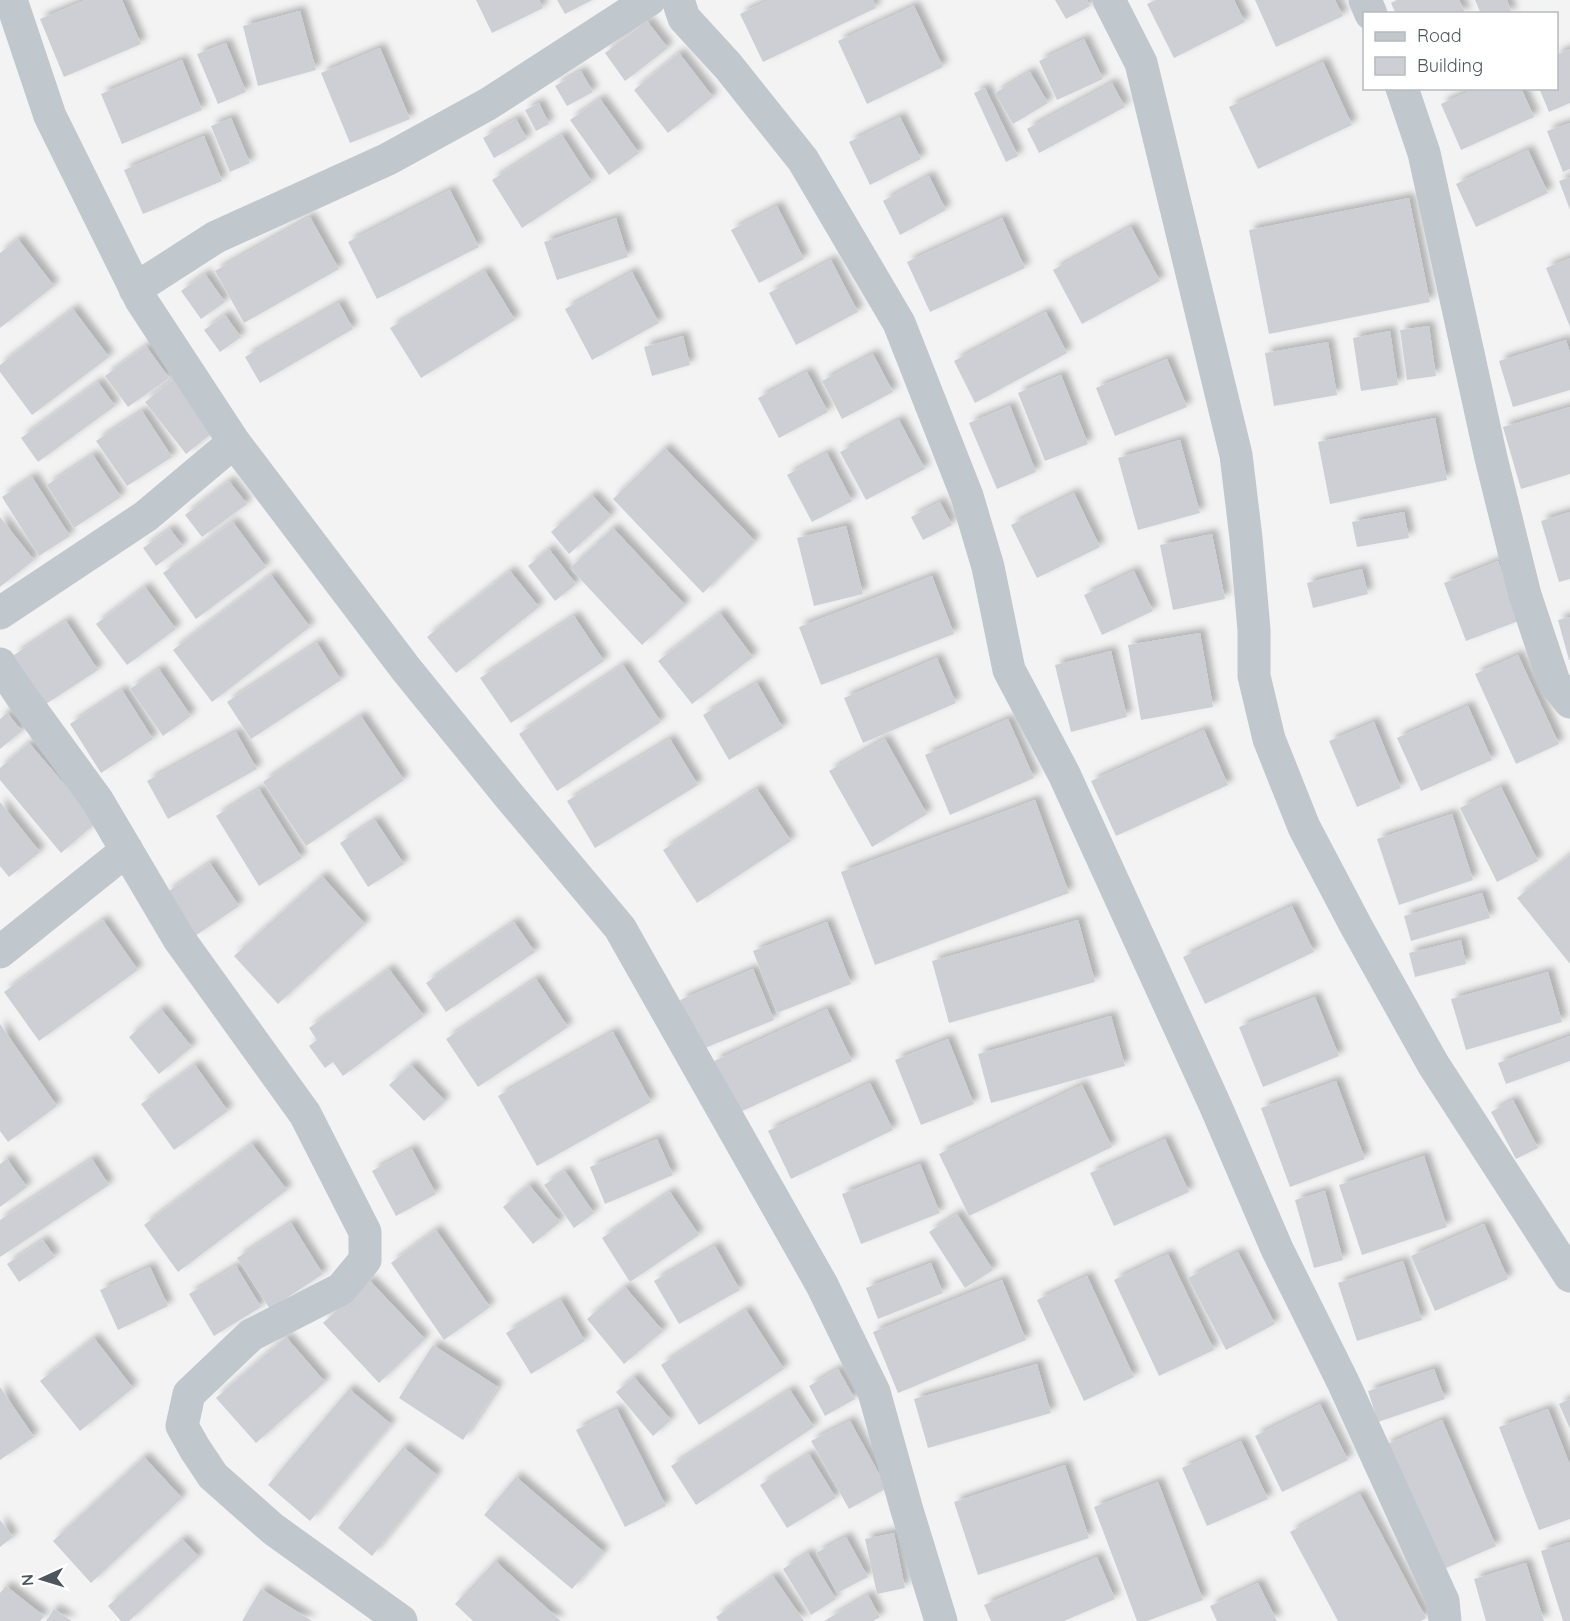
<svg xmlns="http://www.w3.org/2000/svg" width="1570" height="1621" viewBox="0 0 1570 1621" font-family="Quicksand,sans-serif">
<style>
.building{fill:#cdcfd4;filter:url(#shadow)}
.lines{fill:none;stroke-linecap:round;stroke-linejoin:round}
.minor{stroke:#c0c7cd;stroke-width:33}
</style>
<defs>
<filter id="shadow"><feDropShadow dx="5.5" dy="-5.5" stdDeviation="3" flood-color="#0004"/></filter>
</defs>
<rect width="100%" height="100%" fill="#f4f3f3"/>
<path class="building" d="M86,0H122L141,44L64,77L40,19Z
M476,0H539L543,8L492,33Z
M557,0H592L565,14Z
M769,0H873L876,8L763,62L740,14Z
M1055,0H1087L1090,6L1066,19Z
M1156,0H1234L1245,22L1174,58L1147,4Z
M1255,0H1335L1343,16L1276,47Z
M1397,0H1459L1466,14H1396L1391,3Z
M1475,0H1507L1512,14H1481Z
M914,6L943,67L867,104L838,41Z
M300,11L316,70L258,86L243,26Z
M647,21L668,48L625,81L605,53Z
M1084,39L1103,79L1057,100L1039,61Z
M226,43L246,92L218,104L197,54Z
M380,48L410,119L350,143L321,73Z
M1570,49V103L1549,112L1539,88H1556V55Z
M679,53L713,97L668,133L634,90Z
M182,60L202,110L122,144L101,94Z
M1323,62L1352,125L1258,169L1229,107Z
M581,71L593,92L567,106L555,86Z
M1030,72L1048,103L1013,124L995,93Z
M1112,83L1125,107L1039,153L1027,129Z
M985,88L1018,156L1006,162L974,93Z
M1476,88H1521L1534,117L1461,150L1441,104Z
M600,99L639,153L609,175L570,120Z
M539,103L549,124L536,131L525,110Z
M900,117L921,159L870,185L849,142Z
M231,118L250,163L230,172L211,126Z
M516,119L527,139L494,158L483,138Z
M1570,123V169L1563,172L1547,131Z
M562,135L592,182L522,228L492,180Z
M204,136L222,181L143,214L124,170Z
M1528,150L1548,193L1476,227L1456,184Z
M929,176L946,210L900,235L883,201Z
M1570,177V210L1559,181Z
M450,190L479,247L377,299L348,242Z
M1409,198L1430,302L1269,334L1249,230Z
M777,206L804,259L759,283L731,230Z
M310,217L339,269L244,323L215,271Z
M616,218L628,257L557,280L544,242Z
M1002,218L1025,268L930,312L907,262Z
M1131,227L1160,281L1082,324L1053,270Z
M18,239L54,286L0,328V253Z
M1570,258V327L1546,268Z
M831,260L858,312L796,345L769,293Z
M485,271L515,320L421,378L390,328Z
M632,272L659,323L592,360L565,309Z
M205,274L225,302L201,319L181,291Z
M339,303L353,329L260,383L245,357Z
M73,309L109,357L32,415L0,372V365Z
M1046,312L1067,353L975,403L954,361Z
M225,315L241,337L220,352L204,330Z
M1429,326L1436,376L1407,380L1400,330Z
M1390,331L1398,385L1361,391L1353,338Z
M683,336L690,365L652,376L644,347Z
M1566,340L1570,353V390L1513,407L1499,361Z
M1328,342L1337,395L1274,406L1265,353Z
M146,346L169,378L128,407L105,376Z
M873,354L893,392L842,419L822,381Z
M1167,359L1187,407L1115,436L1096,388Z
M807,372L828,412L779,438L758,398Z
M1061,375L1088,444L1045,461L1018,393Z
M174,379L215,431L186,454L145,402Z
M98,382L115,406L38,462L21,438Z
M1010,406L1036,472L997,489L969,423Z
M1570,407V474L1521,489L1503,427Z
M142,411L172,457L127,486L96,441Z
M1435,418L1447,480L1330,504L1318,442Z
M899,420L925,469L866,500L840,452Z
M1180,440L1200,513L1138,530L1118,458Z
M665,448L755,541L703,593L613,499Z
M827,453L852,501L812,522L787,475Z
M93,455L121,497L74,528L47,485Z
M32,477L70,536L39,556L2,497Z
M229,481L247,504L202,537L185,515Z
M1074,493L1100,547L1037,578L1011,525Z
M592,495L611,516L569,554L551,532Z
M940,502L952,525L923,540L911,517Z
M1404,512L1409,538L1357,547L1352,522Z
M1570,512V579L1559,582L1541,521Z
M0,517L34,560L0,587Z
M233,522L266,567L196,619L163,573Z
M846,526L863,594L814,606L797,538Z
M613,528L685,605L642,645L570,568Z
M170,529L183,546L156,566L143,548Z
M1212,534L1225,599L1173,610L1160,545Z
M549,549L576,584L555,601L528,566Z
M1498,561L1521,620L1466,641L1444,583Z
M1362,569L1368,594L1313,608L1307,583Z
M510,571L539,607L456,673L427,637Z
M1134,571L1153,611L1102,635L1084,595Z
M271,575L310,627L212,702L173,650Z
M932,576L954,634L821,685L799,627Z
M145,587L176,629L127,665L96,624Z
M720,613L753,657L692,704L658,661Z
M574,616L604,661L511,723L480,678Z
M1570,617V660H1569L1558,620Z
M66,621L98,670L46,704L14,655Z
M1200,633L1213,707L1141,720L1128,645Z
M317,643L341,680L251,739L227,702Z
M1111,651L1127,717L1071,732L1055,665Z
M1518,655L1559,744L1516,764L1475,674Z
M937,658L956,703L863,743L844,698Z
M623,665L661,722L557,791L519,734Z
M159,669L191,716L163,736L130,689Z
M757,683L783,728L729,760L703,715Z
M122,690L153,739L101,773L70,724Z
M1468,706L1492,760L1421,791L1397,738Z
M7,713L22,731L0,749V719Z
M361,716L404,780L306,846L263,782Z
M1008,719L1034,778L950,815L925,755Z
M1374,722L1401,788L1357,807L1329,741Z
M1204,730L1228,785L1116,836L1091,781Z
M236,732L257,769L168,819L147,781Z
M670,739L698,785L595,848L567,801Z
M885,739L927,814L872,847L829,771Z
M29,743L97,822L61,853L0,780V768Z
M1501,787L1538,861L1497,882L1460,808Z
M259,789L302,858L259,886L216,816Z
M757,789L791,841L697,903L663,850Z
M1035,800L1069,893L875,965L841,872Z
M0,802L40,852L9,877L0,866Z
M1452,814L1473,880L1399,905L1377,839Z
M375,820L404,864L368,887L340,843Z
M1570,855V964L1517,898Z
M210,863L239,906L195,936L166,893Z
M322,876L365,924L278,1004L234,956Z
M1482,893L1490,918L1411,941L1404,916Z
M1292,906L1314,952L1205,1004L1183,957Z
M103,920L138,970L39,1041L4,992Z
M1078,920L1095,982L949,1023L932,961Z
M514,922L535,952L446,1012L426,983Z
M827,922L851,984L777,1013L753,951Z
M1461,940L1466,964L1415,977L1409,953Z
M389,969L424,1016L343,1076L333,1062L325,1068L309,1046L317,1040L309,1028Z
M753,969L774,1020L700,1050L680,1000Z
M1548,972L1562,1022L1466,1050L1451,999Z
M536,979L568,1027L478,1087L446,1039Z
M1315,997L1339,1056L1263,1087L1239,1027Z
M161,1009L192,1047L159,1074L129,1037Z
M827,1009L852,1061L738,1113L714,1061Z
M1111,1016L1125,1066L991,1103L978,1054Z
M0,1024L57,1106L8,1142L0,1131Z
M613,1032L651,1102L537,1166L498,1096Z
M1570,1036V1061L1506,1084L1498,1063Z
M948,1039L974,1104L921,1125L895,1060Z
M195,1065L228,1111L174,1150L141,1104Z
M411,1065L445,1101L424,1121L389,1085Z
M1336,1081L1365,1159L1290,1187L1261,1108Z
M870,1083L893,1130L791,1179L768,1131Z
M1082,1085L1112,1147L969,1216L939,1154Z
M1513,1100L1538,1148L1516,1159L1491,1112Z
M657,1139L673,1175L605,1204L590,1167Z
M1165,1139L1189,1192L1114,1226L1090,1173Z
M252,1144L287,1190L178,1272L144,1225Z
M412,1149L436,1194L396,1216L372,1171Z
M1424,1156L1447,1227L1362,1255L1339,1185Z
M7,1159L27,1187L0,1207V1164Z
M92,1159L109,1185L0,1257V1220Z
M920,1164L940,1213L861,1244L842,1194Z
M565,1171L594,1213L574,1228L544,1185Z
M529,1185L560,1222L533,1244L503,1207Z
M1325,1191L1343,1260L1314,1268L1295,1200Z
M670,1192L699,1235L630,1282L602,1238Z
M957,1214L993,1270L965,1288L929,1232Z
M291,1223L323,1274L270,1309L237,1258Z
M1484,1224L1508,1279L1435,1311L1411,1256Z
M436,1230L490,1307L444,1340L391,1263Z
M43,1240L55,1257L19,1282L7,1264Z
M715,1246L740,1290L679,1324L654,1281Z
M1238,1252L1275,1324L1226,1350L1188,1278Z
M1168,1254L1214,1350L1159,1376L1114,1280Z
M1403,1261L1422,1320L1357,1341L1338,1283Z
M931,1263L943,1293L878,1319L866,1288Z
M236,1266L261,1307L214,1336L189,1294Z
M150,1267L168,1306L118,1330L100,1290Z
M1087,1276L1134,1377L1084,1401L1037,1300Z
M369,1280L425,1339L379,1383L323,1323Z
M1002,1280L1026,1340L898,1393L873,1332Z
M625,1287L663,1331L624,1364L587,1319Z
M561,1300L585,1341L531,1374L506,1333Z
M746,1310L784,1369L699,1425L661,1365Z
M286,1337L325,1382L256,1443L216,1398Z
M94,1338L133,1388L80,1431L40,1381Z
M433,1345L498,1387L463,1440L399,1398Z
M1037,1364L1051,1413L928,1448L914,1399Z
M838,1369L855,1399L825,1416L809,1386Z
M1434,1369L1445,1399L1378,1422L1368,1391Z
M634,1377L671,1420L653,1436L616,1392Z
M0,1387L34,1437L0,1460Z
M349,1389L391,1424L310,1521L268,1485Z
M790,1390L814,1427L696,1505L671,1466Z
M1570,1399V1429L1559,1404Z
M1320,1404L1348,1460L1282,1492L1255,1436Z
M617,1409L666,1506L625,1527L576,1430Z
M1548,1409L1570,1465V1519L1539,1530L1499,1427Z
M1442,1420L1496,1546L1439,1571L1385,1445Z
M850,1421L887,1488L849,1509L811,1441Z
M1241,1441L1268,1499L1207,1526L1182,1468Z
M403,1447L437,1475L372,1556L338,1528Z
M809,1454L836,1498L787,1528L760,1485Z
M144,1457L182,1498L91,1583L53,1541Z
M1065,1465L1089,1538L978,1575L954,1502Z
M516,1477L604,1552L572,1589L484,1515Z
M1158,1482L1203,1600L1147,1621H1137L1094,1507Z
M1360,1494L1426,1618L1421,1621H1338L1290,1532Z
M0,1520L13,1537L0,1547Z
M894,1533L905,1588L877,1594L865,1539Z
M846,1537L868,1577L837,1593L816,1553Z
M182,1539L199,1557L129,1621H121L108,1606Z
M1570,1542V1621H1563L1541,1551Z
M808,1553L836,1599L811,1615L783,1569Z
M1097,1557L1115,1599L1064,1621H991L984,1605Z
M495,1561L561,1621H473L455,1604Z
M1526,1563L1544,1621H1486L1474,1579Z
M773,1576L804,1621H719L716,1617Z
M1258,1583L1277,1621H1217L1210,1606Z
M6,1586L44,1616L40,1621H0V1593Z
M261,1589L312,1621H242Z
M868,1595L880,1617L873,1621H824Z
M54,1609L72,1621H46Z"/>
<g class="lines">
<path class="minor" d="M11,0L50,116L141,300L234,442L406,669L510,797L620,928L822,1285L874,1392L906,1507L941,1621
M678,0L684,18L728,66L803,160L899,323L967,496L988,567L1009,670L1064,774L1216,1107L1277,1249L1343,1382L1443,1601L1445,1621
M1109,0L1141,63L1236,455L1246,538L1254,630V676L1269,739L1304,827L1356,926L1433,1064L1570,1276
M1365,0L1371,14
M1402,88L1424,153L1491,458L1525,595L1554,682L1570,702
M135,289L216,237L388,159L488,104L649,0
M0,613L146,516L234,442
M0,664L22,697L97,800L179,939L305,1114L365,1232V1260L341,1289L251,1335L189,1394L182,1426L195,1449L213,1476L273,1529L401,1621
M0,952L127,850"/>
</g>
<rect x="1363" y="12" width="195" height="78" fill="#ffffff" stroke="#b7bbbf" stroke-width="1.5"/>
<rect x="1375" y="32" width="30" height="9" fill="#c0c7cd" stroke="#b7bbbf" stroke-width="1.5"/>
<text x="1417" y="42" font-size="18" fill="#4c565e">Road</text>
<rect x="1375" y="57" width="30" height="18" fill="#cdcfd4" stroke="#b7bbbf" stroke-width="1.5"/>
<text x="1417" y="72" font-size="18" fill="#4c565e">Building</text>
<g transform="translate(42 1579) rotate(266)" stroke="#ffffff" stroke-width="4.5" paint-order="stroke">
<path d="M0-4.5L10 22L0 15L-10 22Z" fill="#4c565e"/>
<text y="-9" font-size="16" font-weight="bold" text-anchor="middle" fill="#4c565e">N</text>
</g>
</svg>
